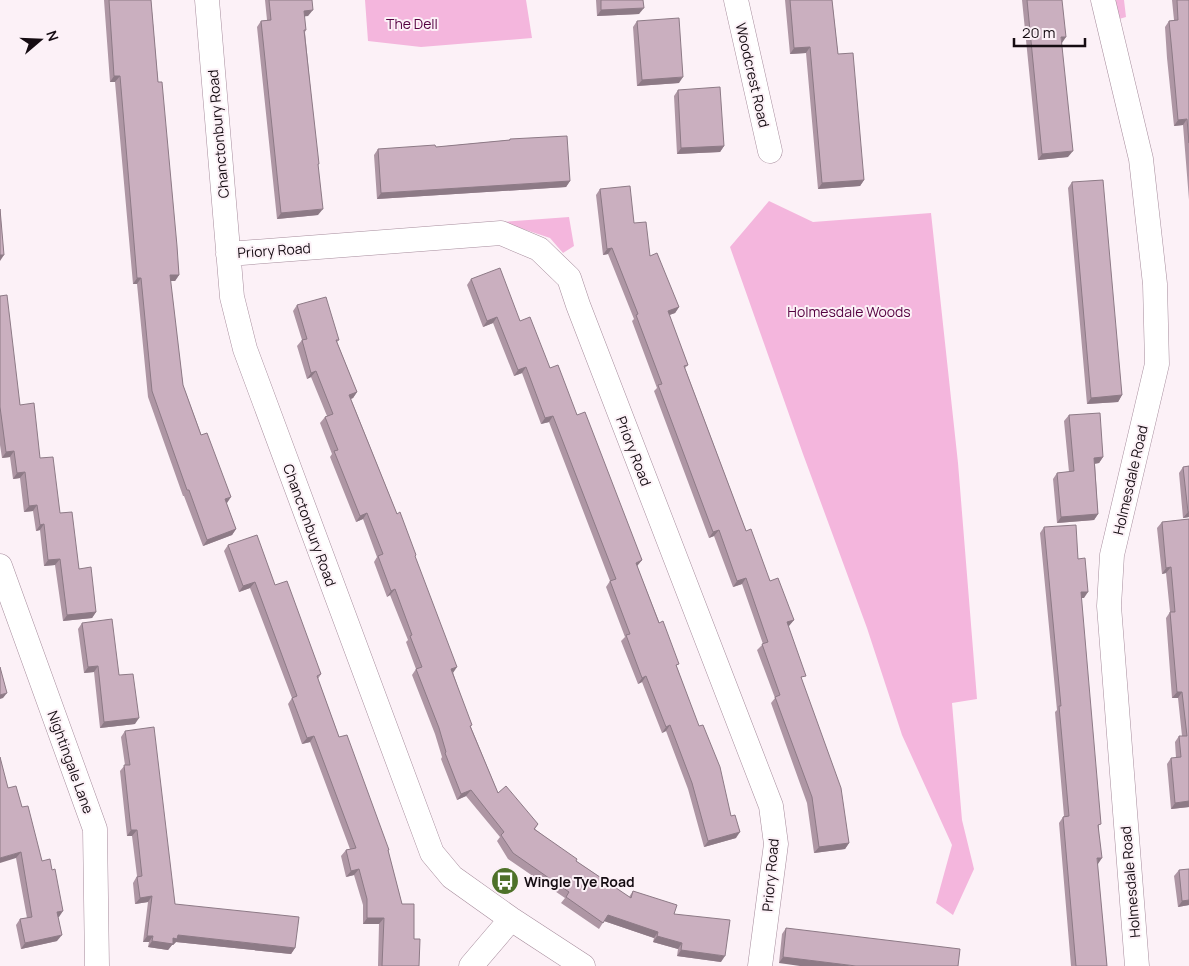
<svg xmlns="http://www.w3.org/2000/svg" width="1189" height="966" viewBox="0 0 1189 966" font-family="Manrope,sans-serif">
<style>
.green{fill:#f4b6dd}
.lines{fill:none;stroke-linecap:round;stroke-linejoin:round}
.minor-casing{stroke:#a78d9d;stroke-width:25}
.minor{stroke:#fff;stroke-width:24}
.wall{fill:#ae96a4}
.shaded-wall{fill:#8d7a86}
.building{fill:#caafbf;stroke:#8d7a86}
.labels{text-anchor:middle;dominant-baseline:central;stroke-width:4;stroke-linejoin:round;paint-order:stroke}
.park-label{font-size:14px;fill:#550241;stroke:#fcf1f7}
.street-label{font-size:14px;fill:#150c12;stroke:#fcf1f7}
.poi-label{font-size:14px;font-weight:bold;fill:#150c12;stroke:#fcf1f7;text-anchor:start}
</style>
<rect width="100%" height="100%" fill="#fcf1f7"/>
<path class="green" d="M365,0H526L532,38L421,47L368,41Z
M1115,0H1124L1126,17L1119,19Z
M769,201L813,222L931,213L958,463L977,699L952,703L962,820L974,869L953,915L936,903L952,845L902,735L867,628L803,454L730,247Z
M569,217L574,246L563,253L550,238L502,222Z"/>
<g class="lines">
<g class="minor-casing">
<path id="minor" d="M207,0L232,297L245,349L432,853L452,877L511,919L583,966
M736,0L770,151
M1103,0L1141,159L1155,284L1157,364L1112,555L1109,606L1137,966
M228,254L501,233L539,249L569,278L578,305L771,806L776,844L760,966
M0,566L95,829L97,966
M471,966L511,919"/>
</g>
<use href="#minor" class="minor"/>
</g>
<path class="wall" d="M104,0H151L158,82L179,275L175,281H170L183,385L236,529L232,535L203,546L184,496H183L148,397L137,284H133L115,82H110Z
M265,0H312L308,16H304L306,30L305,32L318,165V215L277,219L257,27L261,21L267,20Z
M596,0H643L639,14L597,16Z
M785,0H832L838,54L864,180L860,186L818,189L806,53L790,54Z
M1022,0H1062L1061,43L1068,157L1038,160Z
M1172,0H1189V200L1183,125L1174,126L1167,58L1165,27L1169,21L1174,20Z
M637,21L679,83L637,86L633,27Z
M678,90L724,146L720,152L677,154L674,96Z
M510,139L570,181L566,187L377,199L374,155L378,149L436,147L509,140Z
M1072,182L1122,395L1118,402L1087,404L1068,188Z
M600,189L634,223L650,256L679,307L675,313L669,315L688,365L685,368L746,531L770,581L794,620L788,626L802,680L849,843L845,849L814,853L807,803L771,703L775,698L757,650L763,644L742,584L733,587L714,536L709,538L654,391L657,388L632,321L634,319L608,254L603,255L596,195Z
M471,279L520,321L550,368L577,415L642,560L637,566L677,667L736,838L704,847L688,789L666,731L662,733L642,682L638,684L621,641L625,637L606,587L610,581L549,422L541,424L522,373L514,376L493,323L483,327L467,285Z
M0,296L20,405L79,569L96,612L92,618L63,621L55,565L44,566L40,530L36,531L33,511L24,512L20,478L13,479L10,457L2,458L0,445Z
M297,305L339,340L337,342L357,392L353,398L351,399L397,514L415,557L471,727L498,793L538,824L535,829L576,861L629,897L633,891L674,914L721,962L677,956L678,949L653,942L654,938L604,921L599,929L561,903L565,898L508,859L497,841L500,837L466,796L457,800L441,759L442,757L435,734L412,675L416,669L406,642L408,640L390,595L387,597L374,562L377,557L363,519L356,522L330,457L332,454L320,423L325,417L327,416L311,377L307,379L297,346L302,340L293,311Z
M1069,415L1103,457L1099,463L1095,464L1098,514L1094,520L1057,523L1053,479L1057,473L1069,472L1064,421Z
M1189,466V517L1183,518L1179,473L1183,467Z
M1189,519V807L1171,809L1167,764L1171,758H1176L1175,742L1179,736H1182L1178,698H1172L1166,618L1170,612L1166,573L1162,574L1157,528L1162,522Z
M1044,527L1078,559L1084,598H1081L1099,827L1097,864L1107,966H1071L1059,823L1063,817L1064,816L1055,712L1057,710L1040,533Z
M228,545L275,585L321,674L318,679L339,737L388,851L402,904L414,939L419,966H378L379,924H363V905L354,875L346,877L341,856L346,850L350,849L310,742L302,744L288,704L292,698L250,588L239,592L224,551Z
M82,623L119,675L135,724L100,728L94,672L84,673L78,629Z
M125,731L175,904L295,948L291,954L176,942L173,945H172L168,950L148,947L149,942H143L148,902L135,904L133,883L137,876L132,836H127L120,771L125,765L121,737Z
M8,788L22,807L42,861L59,917H58L57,941L21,949L16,925L20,919L27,918L16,858Z
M1179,870L1189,905L1178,907L1174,876Z
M786,928L958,966L779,963L782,934Z"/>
<path class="shaded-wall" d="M644,8L639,14L597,16L601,10Z
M313,10L308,16L300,17L304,11Z
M1061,37H1066L1062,43Z
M810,47L806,53L790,54L794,48Z
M114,76H120L115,82H110Z
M683,77L679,83L637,86L642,80Z
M1187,119L1183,125L1174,126L1178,120Z
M724,146L720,152L677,154L681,148Z
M1073,151L1068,157L1038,160L1042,154Z
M864,180L860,186L818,189L822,183Z
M570,181L566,187L377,199L381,193Z
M323,209L318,215L277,219L281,213Z
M612,248L608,254L603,255L607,249Z
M0,255H4L0,261Z
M170,275H179L175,281H166Z
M137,278H141L137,284H133Z
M679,307L675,313L664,317L668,311Z
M497,317L493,323L483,327L487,321Z
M526,367L522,373L514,376L518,370Z
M316,371L311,377L307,379L311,373Z
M357,392L353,398L345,401L349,395Z
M1122,395L1118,402L1087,404L1091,398Z
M553,416L549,422L541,424L545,418Z
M14,451L10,457L2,458L6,452Z
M1103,457L1099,463L1090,464L1094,458Z
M25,472L20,478L13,479L17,473Z
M231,497L227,503L221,505L225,499Z
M37,505L33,511L24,512L29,506Z
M1188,512H1189V517L1183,518Z
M367,513L363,519L356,522L360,516Z
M1098,514L1094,520L1057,523L1061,517Z
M44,524L40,530L36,531L40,525Z
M236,529L232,535L203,546L207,540Z
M719,530L714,536L709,538L713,532Z
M60,559L55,565L44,566L48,560Z
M642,560L637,566L631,569L636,563Z
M1171,567L1166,573L1162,574L1166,568Z
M746,578L742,584L733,587L737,581Z
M255,582L250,588L239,592L243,586Z
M395,589L390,595L387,597L391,591Z
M1081,592H1088L1084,598H1076Z
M96,612L92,618L63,621L67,615Z
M794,620L789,626L783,628L787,622Z
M98,666L94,672L84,673L88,667Z
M457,667L453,673L451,669Z
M646,676L642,682L638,684L642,678Z
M1177,692H1182L1178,698H1172Z
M7,693L3,698L0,699V695Z
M139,718L135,724L100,728L104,722Z
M670,725L666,731L662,733L666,727Z
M314,736L310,742L302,744L307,738Z
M471,790L466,796L457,800L461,794Z
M1189,801V807L1171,809L1175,803Z
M131,830H137L132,836H127Z
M740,832L736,838L704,847L708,841Z
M849,843L845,849L814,853L819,847Z
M21,852L16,858L0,863V858Z
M1097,858H1102L1098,864Z
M359,869L354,875L346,877L351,871Z
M152,896L148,902L135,904L140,898Z
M1189,900V905L1178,907L1182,901Z
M63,911L59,917L53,918L57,912Z
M608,915L658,932L654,938L604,921Z
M367,918H384L379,924H363Z
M62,935L57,941L21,949L25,943Z
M178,935L295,948L291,954L176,942L173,945H172L168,950L148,947L152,941L173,938Z
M147,936H153L149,942H143Z
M657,936L682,943L678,949L653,942Z
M681,950L725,956L721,962L677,956Z
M783,957L856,966H800L779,963Z"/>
<path class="building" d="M109,0H151L158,82H162L177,246L179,275H170L183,385L201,435L207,433L231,497L225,499L236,529L207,540L189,490H187L152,391L141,278H137L120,76H114Z
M269,0H312L313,10L304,11L306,30H304L319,164H318L323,209L281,213L261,21L271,20Z
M601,0H643L644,8L601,10Z
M790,0H832L838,54L853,53L864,180L822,183L810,47L794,48Z
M1027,0H1062L1066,37H1061L1073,151L1042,154Z
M1177,0H1189V143L1187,119L1178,120L1172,52L1169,21L1178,20Z
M679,18L683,77L642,80L637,21Z
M720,87L724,146L681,148L678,90Z
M567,136L570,181L381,193L378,149L435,145L436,147L510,140V139Z
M1103,180L1122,395L1091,398L1072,182Z
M630,186L634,223L646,222L650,256L657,253L679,307L668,311L688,365L684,366L746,531L751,529L770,581L778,578L794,620L787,622L806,676L801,677L841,788L849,843L819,847L812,797L775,697L780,695L762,644L768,642L746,578L737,581L719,530L713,532L658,385L662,384L636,315L638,314L612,248L607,249L600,189Z
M0,209L4,255H0Z
M500,268L520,321L530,317L550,368L558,365L577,415L585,412L642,560L636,563L659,623L663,621L679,664L676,665L699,726L703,725L720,767L731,816L735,815L740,832L708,841L692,783L670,725L666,727L646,676L642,678L626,635L630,634L610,581L616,579L553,416L545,418L526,367L518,370L497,317L487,321L471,279Z
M7,295L20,405L34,403L40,458L53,457L60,513L72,512L79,569L91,567L96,612L67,615L60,559L48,560L44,524L40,525L37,505L29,506L25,472L17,473L14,451L6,452L0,407V296Z
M326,297L339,340H336L357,392L349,395L397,514L400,512L416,555L415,556L457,667L451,669L472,725L470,726L498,793L506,786L538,824L534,829L577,859L576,861L631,898L633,891L677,905L674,914L730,920L725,956L681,950L682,943L657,936L658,932L608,915L603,923L566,897L569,892L513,853L501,835L504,832L471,790L461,794L445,753L446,752L439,728L416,669L422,667L410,636L412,635L395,589L391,591L378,556L383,554L367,513L360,516L334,451L338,450L325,417L333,414L316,371L311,373L302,340L307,339L297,305Z
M1100,413L1103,457L1094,458L1098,514L1061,517L1057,473L1074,471L1069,415Z
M1189,466V512H1188L1183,467Z
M1189,519V801L1175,803L1171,758L1181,757L1179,736H1187L1182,692H1177L1170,612H1175L1171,567L1166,568L1162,522Z
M1076,525L1078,559L1085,558L1088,592H1081L1101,824L1098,825L1102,858H1097L1107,966H1076L1063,817L1069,816L1059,706H1061L1044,527Z
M257,535L275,585L287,581L321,674L317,676L339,737L347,735L389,850H388L402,904H414V939H420L419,966H382L384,918H367V899L359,869L351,871L346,850L356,848L314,736L307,738L292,698L297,696L255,582L243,586L228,545Z
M112,619L119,675L133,674L139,718L104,722L98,666L88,667L82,623Z
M0,667L7,693L0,695Z
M154,727L175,904L299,917L295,948L178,935L177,939L173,938V944L152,941L153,936H147L152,896L140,898L137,877L142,876L137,830H131L124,765H130L125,731Z
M0,757L8,788L16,786L22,807L28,806L42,861L50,859L52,870L55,869L63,911L57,912L62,935L25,943L20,919L32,917L21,852L0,858Z
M1189,869V900L1182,901L1179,870Z
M786,928L960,949L958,966H856L783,957Z"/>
<defs>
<g id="bus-disc" transform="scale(1.4375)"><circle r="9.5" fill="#4e7129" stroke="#fcf1f7"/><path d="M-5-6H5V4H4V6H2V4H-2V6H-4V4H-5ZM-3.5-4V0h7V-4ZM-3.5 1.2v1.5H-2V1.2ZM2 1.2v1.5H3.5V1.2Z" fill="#fff"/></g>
</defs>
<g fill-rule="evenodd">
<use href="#bus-disc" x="505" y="881"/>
</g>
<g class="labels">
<g class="park-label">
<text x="412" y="23">The Dell</text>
<text x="849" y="311">Holmesdale Woods</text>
</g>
<g class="street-label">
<text transform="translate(753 75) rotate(77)">Woodcrest Road</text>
<text transform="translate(218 134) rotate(-95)">Chanctonbury Road</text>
<text transform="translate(274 250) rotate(-4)">Priory Road</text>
<text transform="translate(634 451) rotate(69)">Priory Road</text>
<text transform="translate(1130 480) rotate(-77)">Holmesdale Road</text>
<text transform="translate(310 525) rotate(70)">Chanctonbury Road</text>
<text transform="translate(71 762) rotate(70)">Nightingale Lane</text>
<text transform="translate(770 875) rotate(-85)">Priory Road</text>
<text transform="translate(1130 882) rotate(-95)">Holmesdale Road</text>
</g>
<g class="poi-label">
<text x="524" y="881">Wingle Tye Road</text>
</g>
</g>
<g transform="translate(40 40) rotate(71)" stroke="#fcf1f7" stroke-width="4" paint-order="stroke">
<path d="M0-4L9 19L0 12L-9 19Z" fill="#150c12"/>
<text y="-8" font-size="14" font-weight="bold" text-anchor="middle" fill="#150c12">N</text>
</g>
<path d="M1014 38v8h71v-8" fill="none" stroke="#150c12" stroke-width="2.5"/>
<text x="1022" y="38" font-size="15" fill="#150c12" stroke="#fcf1f7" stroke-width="4" paint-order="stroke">20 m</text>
</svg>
